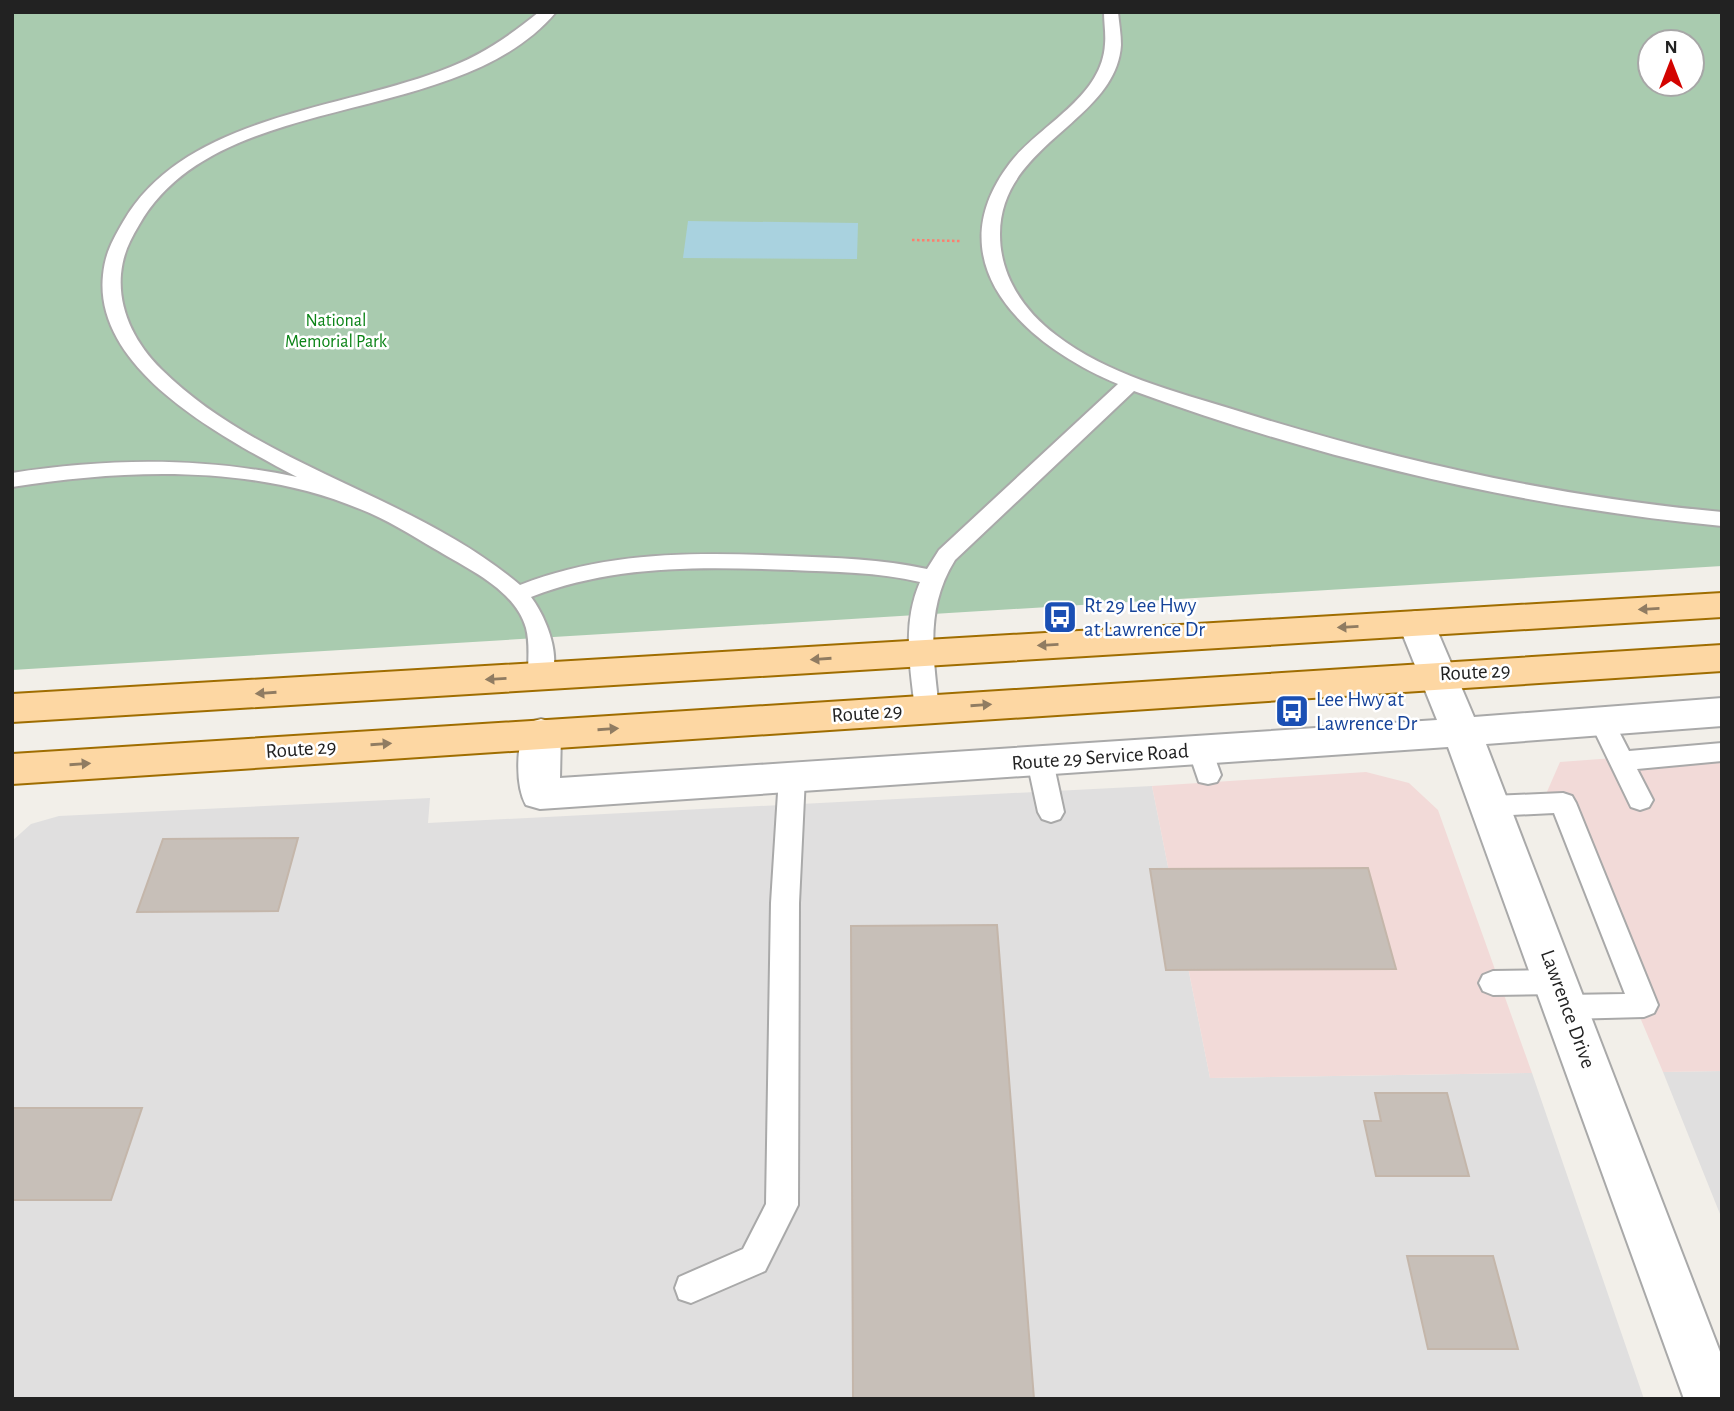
<svg xmlns="http://www.w3.org/2000/svg" width="1734" height="1411" viewBox="0 0 1734 1411" font-family="'Alegreya Sans',sans-serif">
<style>
.residential{fill:#e0dfdf}
.commercial{fill:#f2dad8}
.cemetery{fill:#a9cbaf;fill-rule:evenodd}
.water{fill:#a9d2df}
.building{fill:#c7bfb8;stroke:#c4b6aa;stroke-width:2}
.lines{fill:none;stroke-linecap:round;stroke-linejoin:round}
.lane-casing{stroke:#a9a9a9;stroke-width:4}
.street-casing{stroke:#a9a9a9;stroke-width:4}
.primary-casing{stroke:#9f6d00;stroke-width:4}
.path{stroke:#fb8070;stroke-width:2.5;stroke-dasharray:2.5 2.5;stroke-linecap:butt}
.lane{fill:#fff;fill-rule:evenodd}
.street{fill:#fff;fill-rule:evenodd}
.primary{fill:#fdd7a3;fill-rule:evenodd}
.oneway{fill:#907c62}
.labels{text-anchor:middle;dominant-baseline:central;stroke-width:5;stroke-linejoin:round;paint-order:stroke}
.far-park-label{font-size:18px;fill:#0b8417;stroke:#fff}
.transit-label{font-size:21px;fill:#164399;stroke:#fff;text-anchor:start}
.street-label{font-size:21px;fill:#222;stroke:#fff}
</style>
<rect width="100%" height="100%" fill="#f2efe9"/>
<path class="residential" d="M1152,786L1210,1078L1532,1073L1644,1399H12V841L31,824L59,816L430,798L428,823Z
M1722,1071V1219L1663,1072Z"/>
<path class="commercial" d="M1722,750V1071L1663,1072L1546,794L1560,762Z
M1366,772L1409,783L1438,810L1532,1073L1210,1078L1152,786Z"/>
<path class="cemetery" d="M12,12H1722V566L12,670ZM1650,42H1692V84H1650Z"/>
<path class="water" d="M688,221L858,223L857,259L683,258Z"/>
<path class="building" d="M298,838L278,911L137,912L163,839Z
M1368,868L1396,969L1166,970L1150,869Z
M997,925L1034,1399H853L851,926Z
M1375,1093H1447L1469,1176H1376L1364,1121H1381Z
M12,1108H142L111,1200H12Z
M1407,1256H1493L1518,1349H1428Z"/>
<g class="lines">
<g class="lane-casing">
<path id="lane" d="M539,12H556C457,130 217,87 139,225C129,242 123,254 121,274C118,310 135,343 161,369C262,469 413,494 520,585C607,551 697,552 789,556C835,558 882,559 927,569L939,550L1118,384C1027,346 933,264 1010,163C1039,125 1102,98 1105,44C1106,34 1104,23 1104,12H1118C1119,23 1121,34 1121,45C1116,122 999,144 1000,235C1000,276 1024,311 1056,335C1108,375 1174,391 1235,410C1394,460 1555,497 1722,512V526C1522,507 1323,460 1134,391L955,560C925,608 933,655 939,709L936,715L927,718L918,715L915,709C910,666 902,623 920,582C878,572 834,572 792,570C703,567 616,564 531,597C546,617 563,658 549,682L540,684L531,682L528,676C528,660 530,643 526,628C515,589 466,568 435,549C411,535 386,519 360,509C252,464 125,469 12,487V473C108,458 202,457 297,477C226,439 93,371 103,275C105,254 112,241 123,222C183,117 337,110 440,71C479,57 507,38 539,12Z
M1601,711L1610,714L1629,751L1722,743V761L1637,769L1653,800L1649,807L1640,810L1631,807L1589,720L1592,714Z
M1201,741L1210,744L1221,775L1217,782L1208,784L1199,782L1188,750L1192,744Z
M1040,752L1049,754L1053,761L1064,812L1060,819L1051,822L1042,819L1038,812L1027,761L1031,754Z
M792,768L801,770L805,777L799,903L798,1205L765,1271L691,1303L679,1299L675,1288L679,1277L743,1249L766,1204L771,903L779,777L783,770Z
M1563,793L1572,796L1576,803L1658,1005L1654,1013L1644,1017L1567,1019L1557,1015L1553,1007L1557,999L1567,995L1625,994L1554,813L1492,816L1483,813L1479,806L1483,799L1492,796Z
M1558,970L1568,974L1572,982L1568,990L1558,994L1493,995L1483,991L1479,983L1483,975L1493,971Z"/>
</g>
<g class="street-casing">
<path id="street" d="M1416,611L1429,614L1434,623L1474,717L1722,698V726L1486,744L1722,1357V1399H1684L1448,747L540,809L526,805C515,786 516,742 527,723L541,719L555,723L561,733L560,778L1437,720L1398,623L1403,614Z"/>
</g>
<g class="primary-casing">
<path id="primary" d="M1722,593V617L12,722V694Z
M1722,645V671L12,784V754Z"/>
</g>
<path class="path" d="M912,240L960,241"/>
<use href="#lane" class="lane"/>
<use href="#street" class="street"/>
<use href="#primary" class="primary"/>
</g>
<defs><path id="oneway-solid" d="M-6-.8H1V-3.2L6.5 0L1 3.2V.8H-6Z" transform="scale(1.75)"/></defs>
<g class="oneway">
<use href="#oneway-solid" transform="translate(1649 609) rotate(177)"/>
<use href="#oneway-solid" transform="translate(1348 627) rotate(177)"/>
<use href="#oneway-solid" transform="translate(1048 645) rotate(177)"/>
<use href="#oneway-solid" transform="translate(821 659) rotate(176)"/>
<use href="#oneway-solid" transform="translate(496 679) rotate(177)"/>
<use href="#oneway-solid" transform="translate(266 693) rotate(176)"/>
<use href="#oneway-solid" transform="translate(981 705) rotate(-4)"/>
<use href="#oneway-solid" transform="translate(608 729) rotate(-4)"/>
<use href="#oneway-solid" transform="translate(381 744) rotate(-4)"/>
<use href="#oneway-solid" transform="translate(80 764) rotate(-4)"/>
</g>
<defs>
<g id="bus-square" transform="scale(1.75)"><rect x="-9" y="-9" width="18" height="18" rx="4" fill="#1a4fb4" stroke="#fff"/><path d="M-5-6H5V4H4V6H2V4H-2V6H-4V4H-5ZM-3.5-4V0h7V-4ZM-3.5 1.2v1.5H-2V1.2ZM2 1.2v1.5H3.5V1.2Z" fill="#fff"/></g>
</defs>
<g fill-rule="evenodd">
<use href="#bus-square" x="1060" y="617"/>
<use href="#bus-square" x="1292" y="711"/>
</g>
<g class="labels">
<g class="far-park-label">
<text x="336" y="321">National<tspan x="336" dy="21">Memorial Park</tspan></text>
</g>
<g class="transit-label">
<text x="1084" y="605">Rt 29 Lee Hwy<tspan x="1084" dy="24">at Lawrence Dr</tspan></text>
<text x="1316" y="699">Lee Hwy at<tspan x="1316" dy="24">Lawrence Dr</tspan></text>
</g>
<g class="street-label">
<text transform="translate(1475 672) rotate(-3)">Route 29</text>
<text transform="translate(867 713) rotate(-4)">Route 29</text>
<text transform="translate(301 749) rotate(-4)">Route 29</text>
<text transform="translate(1100 757) rotate(-4)">Route 29 Service Road</text>
<text transform="translate(1568 1009) rotate(70)">Lawrence Drive</text>
</g>
</g>
<rect width="1734" height="1411" fill="none" stroke="#222222" stroke-width="28"/>
<g transform="translate(1671 63)"><circle r="33" fill="#ffffff" stroke="#a7a7a7" stroke-width="2"/>
<path d="M0-5L12 26L0 18L-12 26Z" fill="#d30300"/>
<text y="-10" font-size="19" font-weight="bold" text-anchor="middle" fill="#222222">N</text>
</g>
</svg>
